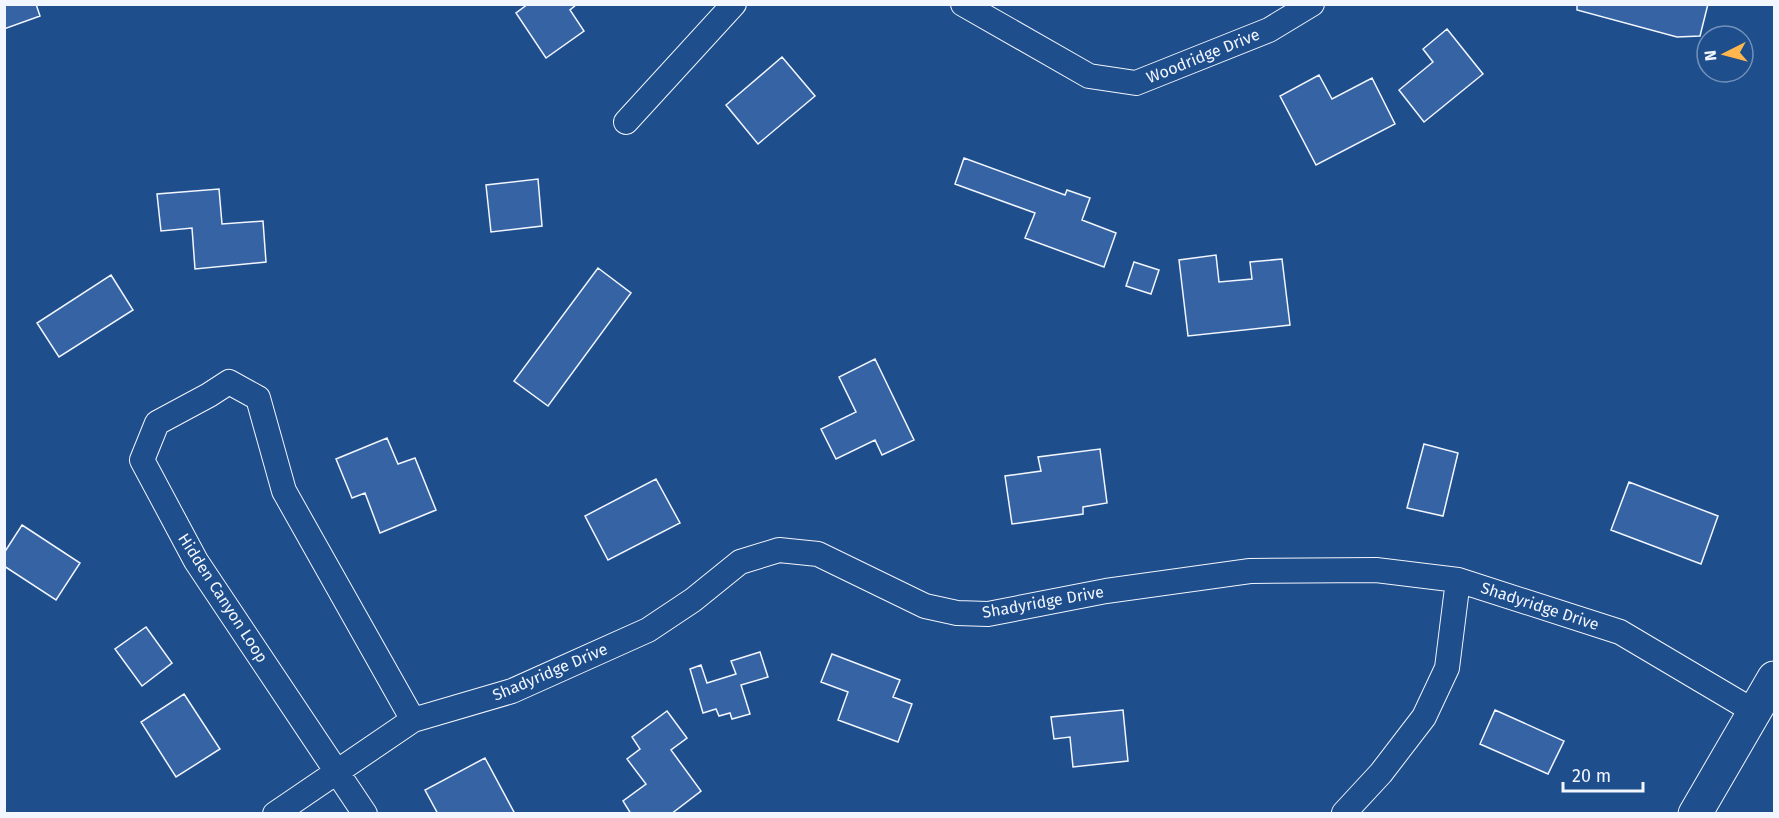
<svg xmlns="http://www.w3.org/2000/svg" width="1779" height="818" viewBox="0 0 1779 818" font-family="'Fira Sans',sans-serif">
<style>
.building{fill:#3563a3;stroke:#f2f6ff;stroke-width:1.5}
.lines{fill:none;stroke-linecap:round;stroke-linejoin:round}
.street-casing{stroke:#f2f6ff;stroke-width:26}
.secondary-casing{stroke:#f2f6ff;stroke-width:35}
.street{stroke:#1f4e8c;stroke-width:24}
.secondary{stroke:#1f4e8c;stroke-width:33}
.labels{text-anchor:middle;dominant-baseline:central;stroke-width:4.5;stroke-linejoin:round;paint-order:stroke}
.street-label{font-size:16px;fill:#f2f6ff;stroke:#1f4e8c}
</style>
<rect width="100%" height="100%" fill="#1f4e8c"/>
<path class="building" d="M4,4H36L40,16L4,29Z
M528,4H577L570,10L584,31L546,58L516,13Z
M1577,4H1708L1700,36L1677,37L1577,10Z
M1447,29L1483,74L1424,122L1399,90L1433,62L1423,49Z
M782,57L815,96L758,144L726,105Z
M1319,75L1332,99L1372,78L1395,124L1316,165L1280,96Z
M964,158L1065,195L1067,190L1090,198L1082,220L1116,233L1104,267L1025,238L1035,213L955,184Z
M538,179L542,226L491,232L486,185Z
M219,189L222,224L263,221L266,262L195,269L192,228L161,231L157,194Z
M1216,255L1219,282L1252,279L1250,262L1282,259L1290,325L1188,336L1179,260Z
M1134,262L1159,270L1151,294L1126,286Z
M598,268L631,293L548,406L514,381Z
M111,275L133,310L59,357L37,323Z
M875,359L914,440L882,455L875,440L836,459L821,429L856,412L839,377Z
M387,438L398,464L415,458L436,510L380,533L365,493L352,498L336,459Z
M1424,444L1458,453L1443,516L1407,508Z
M1100,449L1107,503L1083,507V514L1012,524L1005,476L1041,471L1038,457Z
M656,479L680,523L608,560L585,516Z
M1629,482L1718,516L1701,564L1611,530Z
M22,525L80,563L56,600L4,566V553Z
M146,627L172,663L142,686L115,649Z
M760,652L768,677L741,685L750,714L732,719L730,713L719,716L716,709L703,713L690,669L701,665L707,683L736,674L731,661Z
M832,654L900,680L893,697L912,704L898,742L838,720L848,692L821,682Z
M184,694L220,749L176,777L141,722Z
M1123,710L1128,761L1073,767L1070,737L1054,739L1051,717Z
M1495,710L1564,741L1548,774L1480,744Z
M667,711L687,738L671,750L701,791L671,814H631L623,801L646,784L627,759L640,749L632,737Z
M485,758L515,814H438L425,790Z"/>
<g class="lines">
<g class="street-casing">
<path id="street" d="M963,4L1089,76L1136,83L1269,30L1312,4
M626,122L734,4
M1344,813L1381,773L1424,717L1447,668L1458,580
M275,814L413,720L512,691L648,630L693,600L740,562L779,550L818,554L925,606L957,613L988,614L1106,591L1250,571L1376,570L1458,580L1620,632L1755,712
M365,814L196,561L142,460L157,423L209,395L229,382L258,398L284,491L413,720"/>
</g>
<g class="secondary-casing">
<path id="secondary" d="M1695,814L1774,678"/>
</g>
<use href="#street" class="street"/>
<use href="#secondary" class="secondary"/>
</g>
<g class="labels">
<g class="street-label">
<text transform="translate(1203 56) rotate(-22)">Woodridge Drive</text>
<text transform="translate(223 598) rotate(57)">Hidden Canyon Loop</text>
<text transform="translate(1043 602) rotate(-10)">Shadyridge Drive</text>
<text transform="translate(1540 606) rotate(18)">Shadyridge Drive</text>
<text transform="translate(550 672) rotate(-23)">Shadyridge Drive</text>
</g>
</g>
<rect width="1779" height="818" fill="none" stroke="#f2f6ff" stroke-width="12"/>
<g transform="translate(1725 54) rotate(264)"><circle r="28" fill="#1f4e8c" stroke="#7391ba" stroke-width="1.5"/>
<path d="M0-4.5L10 22L0 15L-10 22Z" fill="#ffb74d"/>
<text y="-9" font-size="16" font-weight="bold" text-anchor="middle" fill="#f2f6ff">N</text>
</g>
<path d="M1563 782v9h80v-9" fill="none" stroke="#f2f6ff" stroke-width="3"/>
<text x="1572" y="782" font-size="18" fill="#f2f6ff" stroke="#1f4e8c" stroke-width="4.5" paint-order="stroke">20 m</text>
</svg>
